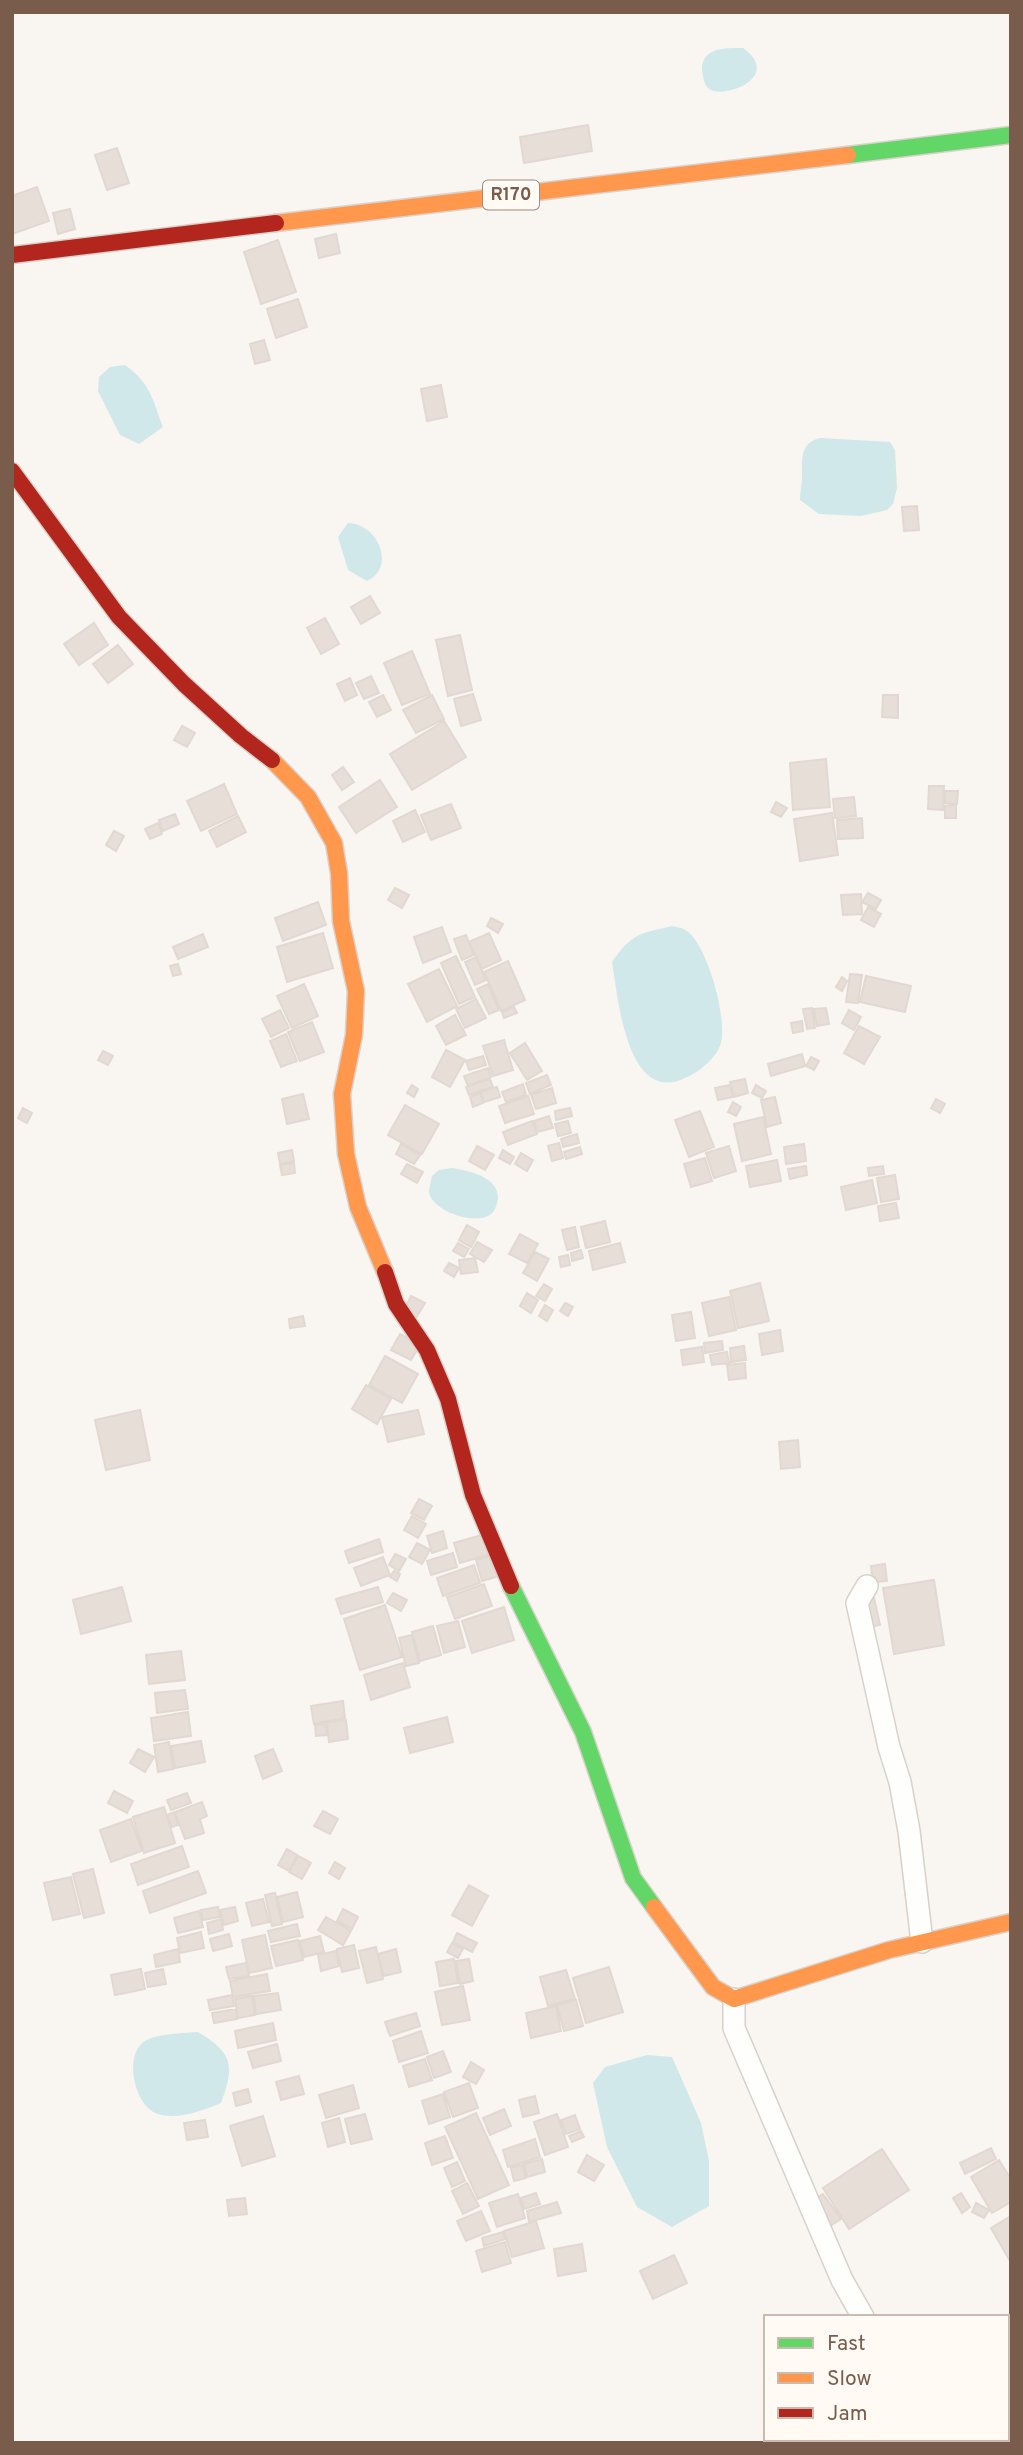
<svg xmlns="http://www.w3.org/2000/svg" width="1023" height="2455" viewBox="0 0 1023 2455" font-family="Overpass,sans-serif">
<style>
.water{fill:#d0e8ea}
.building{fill:#e6ded7;stroke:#e2d8d2;stroke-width:2}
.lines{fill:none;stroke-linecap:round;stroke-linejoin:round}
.street-casing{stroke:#d7d1cb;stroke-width:24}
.fast-casing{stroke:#d9d2cb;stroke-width:19}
.slow-casing{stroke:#d9d2cb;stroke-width:19}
.jam-casing{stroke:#d9d2cb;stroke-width:19}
.street{stroke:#fefefd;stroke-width:21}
.fast{stroke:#63d668;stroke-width:16}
.slow{stroke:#ff974d;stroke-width:16}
.jam{stroke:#b3261e;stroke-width:16}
.labels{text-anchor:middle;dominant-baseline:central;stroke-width:7;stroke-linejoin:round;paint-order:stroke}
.shield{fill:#fffaf3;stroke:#a28b7f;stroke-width:2}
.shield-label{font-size:18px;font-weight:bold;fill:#7a5c4d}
</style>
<rect width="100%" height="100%" fill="#f9f5f0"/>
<path class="water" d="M743,48C785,78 719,102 707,87C704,83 703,76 702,71C701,47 725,48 743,48Z
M125,365C151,384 152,398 163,427L139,444L120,435L98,391L99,377L110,367Z
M820,438L890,442L895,450L897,488L893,504L887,510L861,516L819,514L800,500C800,492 802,484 802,476C802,459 800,443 820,438Z
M348,523C379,524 396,568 367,581L348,570L338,537Z
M672,926C676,927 683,928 687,931C708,946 729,1023 720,1046C714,1060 699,1072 685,1078C627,1106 618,998 612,962C632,933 639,934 672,926Z
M452,1168C470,1171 499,1177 498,1199C497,1204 495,1211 491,1214C476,1226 434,1212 429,1193C429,1188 431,1181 432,1176L439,1170Z
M198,2032C233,2053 235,2065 221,2103C202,2111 178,2120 158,2114C134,2107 123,2054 145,2041C155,2034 185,2033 198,2032Z
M647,2055L672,2057L701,2123L709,2161V2206L672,2227L637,2207L607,2147L593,2083L605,2067Z"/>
<path class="building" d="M588,125L592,151L524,163L520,137Z
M117,148L129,183L107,190L95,155Z
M37,187L49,221L12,234V196Z
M70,209L75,229L58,234L53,213Z
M336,234L340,253L319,258L315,239Z
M278,240L296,292L261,304L244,252Z
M298,299L307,327L276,338L267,309Z
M264,340L270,360L255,364L250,344Z
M441,385L447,417L427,421L421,389Z
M917,506L919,530L904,531L902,507Z
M370,596L380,613L361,624L351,607Z
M325,618L339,644L321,654L307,628Z
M94,623L108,645L79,665L64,644Z
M460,635L472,690L448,696L436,640Z
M118,645L133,664L108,683L93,664Z
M412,651L430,694L402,705L384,663Z
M371,676L379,693L364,699L356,683Z
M350,678L357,695L345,701L337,684Z
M473,694L481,720L461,726L454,699Z
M383,695L391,710L377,717L369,702Z
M432,695L444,719L416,733L403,710Z
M883,695H898V718L882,717Z
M444,721L466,757L412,790L390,754Z
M182,726L195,733L187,747L174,740Z
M826,759L830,807L793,810L790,763Z
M343,767L354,782L342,790L332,775Z
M380,780L397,807L356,833L339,807Z
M224,784L237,814L201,831L187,801Z
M929,786H944L943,810L928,809Z
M945,791H958L957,804L945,803Z
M854,797L856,816L835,818L833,799Z
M776,802L787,808L781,817L771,812Z
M451,804L461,828L431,840L421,815Z
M956,805V818H945V806Z
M415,810L425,832L403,842L393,821Z
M832,813L838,855L800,861L794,819Z
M175,814L179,824L163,831L159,820Z
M238,816L246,832L217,847L209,831Z
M862,818L863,838L838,839L837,820Z
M158,823L162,834L150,839L145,829Z
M114,831L124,836L116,851L106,845Z
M395,888L409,895L402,908L388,900Z
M868,893L881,900L876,909L862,902Z
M861,894L862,914L843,915L841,895Z
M318,902L326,925L283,941L275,918Z
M868,907L881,914L874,927L861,920Z
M491,918L503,924L498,933L487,926Z
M442,927L451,952L423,963L414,937Z
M323,933L333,968L287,982L277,947Z
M489,933L501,960L482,969L469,942Z
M203,934L208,947L178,959L173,947Z
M466,935L474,955L462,960L454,939Z
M456,956L475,997L459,1004L441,963Z
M476,957L486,980L475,985L465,962Z
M508,961L525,1000L501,1011L484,972Z
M178,964L181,974L173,976L170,966Z
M439,969L457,1006L427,1022L408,984Z
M850,974L862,975L858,1003L846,1002Z
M866,976L911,986L905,1012L860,1002Z
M842,977L847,981L842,991L836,987Z
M304,984L318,1016L292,1028L277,996Z
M488,984L499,1010L489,1014L477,989Z
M476,999L486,1018L465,1028L456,1009Z
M514,1007L517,1013L504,1018L502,1012Z
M812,1008L815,1028L807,1029L803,1009Z
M826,1008L829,1024L817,1026L814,1009Z
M280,1010L289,1028L271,1037L262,1019Z
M849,1010L861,1017L854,1030L842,1023Z
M455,1015L466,1035L446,1045L436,1026Z
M802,1021L803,1031L793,1033L791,1023Z
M312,1022L324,1052L300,1061L288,1032Z
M859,1026L880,1037L864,1064L844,1053Z
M286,1034L297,1061L281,1067L270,1041Z
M504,1040L513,1070L493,1076L483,1046Z
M525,1043L542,1071L527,1080L510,1053Z
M446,1050L465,1060L450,1087L432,1077Z
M103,1051L113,1056L108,1065L98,1060Z
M802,1054L805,1066L771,1076L768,1064Z
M483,1056L486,1065L469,1070L466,1061Z
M811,1057L819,1061L814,1070L806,1066Z
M488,1068L491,1077L468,1086L464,1076Z
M547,1075L551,1085L530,1094L526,1083Z
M490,1079L493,1087L469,1095L466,1087Z
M745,1079L748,1093L734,1097L730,1082Z
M523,1084L526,1095L506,1102L502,1092Z
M412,1085L418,1089L414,1097L407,1093Z
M730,1085L733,1097L718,1100L715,1088Z
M756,1085L766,1091L762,1098L752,1093Z
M497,1087L500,1097L484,1102L481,1092Z
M552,1088L556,1103L536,1109L531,1095Z
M480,1093L483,1103L473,1107L470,1097Z
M303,1094L309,1119L287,1124L282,1099Z
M528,1096L534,1114L505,1123L499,1106Z
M775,1097L781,1123L767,1127L761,1100Z
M936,1099L945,1104L940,1113L931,1108Z
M733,1102L741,1107L736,1116L728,1112Z
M405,1105L439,1124L422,1154L388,1135Z
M23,1108L32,1113L27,1123L18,1118Z
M570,1108L572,1116L556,1120L555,1111Z
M700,1111L714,1147L689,1157L675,1120Z
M549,1116L553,1128L537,1132L534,1121Z
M763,1117L771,1154L742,1161L734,1124Z
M532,1121L537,1134L508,1145L503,1132Z
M568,1121L571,1133L558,1136L555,1124Z
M577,1134L579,1143L563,1147L561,1139Z
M559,1143L563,1158L552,1161L548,1146Z
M401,1144L420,1155L414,1164L396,1154Z
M804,1144L806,1161L786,1164L784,1147Z
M477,1146L494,1155L485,1170L469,1161Z
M729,1146L736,1171L714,1178L706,1153Z
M580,1147L582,1154L566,1159L564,1152Z
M292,1150L294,1161L280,1164L278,1153Z
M503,1150L514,1157L510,1164L499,1158Z
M521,1153L533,1160L527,1171L515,1164Z
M705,1158L712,1181L691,1187L684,1164Z
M777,1160L781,1181L750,1187L746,1166Z
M294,1163L295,1173L282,1175L280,1165Z
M407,1164L423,1172L417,1183L401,1174Z
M806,1166L807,1175L790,1179L788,1169Z
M883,1166L884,1174L869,1176L868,1168Z
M895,1175L899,1199L881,1202L877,1178Z
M872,1180L877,1203L846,1210L841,1187Z
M896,1203L899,1218L880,1221L878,1206Z
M605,1221L610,1242L586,1248L581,1227Z
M467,1225L479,1232L471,1247L459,1240Z
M575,1227L579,1247L567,1250L562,1230Z
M520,1234L538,1244L527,1263L509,1254Z
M477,1242L492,1250L484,1262L470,1254Z
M458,1243L469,1249L464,1257L453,1251Z
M620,1243L625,1262L593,1270L589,1251Z
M581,1250L583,1258L572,1261L571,1253Z
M535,1252L549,1259L537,1281L523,1273Z
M568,1255L570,1265L561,1267L559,1257Z
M475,1258L478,1272L461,1274L459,1260Z
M449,1263L459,1268L454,1277L444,1271Z
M760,1283L769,1321L738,1328L730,1291Z
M544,1284L552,1289L545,1301L536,1296Z
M527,1293L538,1300L531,1313L520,1306Z
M411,1296L425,1303L416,1318L403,1311Z
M729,1297L736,1330L709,1336L702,1303Z
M565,1303L573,1307L568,1316L560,1311Z
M545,1305L553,1310L547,1321L539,1316Z
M691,1312L695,1338L676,1341L672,1315Z
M303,1316L305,1326L290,1328L289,1319Z
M780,1330L783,1351L762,1355L759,1334Z
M400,1334L420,1345L411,1360L391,1350Z
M722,1341L723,1350L705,1353L704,1343Z
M744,1346L746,1360L731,1362L730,1348Z
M702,1347L704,1362L683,1365L681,1350Z
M727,1352L729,1363L712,1365L710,1355Z
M385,1356L418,1374L402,1403L369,1385Z
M745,1363L746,1378L729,1380L727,1365Z
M366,1385L391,1399L377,1424L352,1409Z
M140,1410L150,1460L106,1470L95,1420Z
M418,1410L424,1434L388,1442L382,1417Z
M798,1440L800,1467L781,1469L779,1442Z
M419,1499L432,1506L424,1520L411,1513Z
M412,1516L426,1524L418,1538L404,1530Z
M443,1531L447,1548L432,1553L427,1536Z
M485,1534L491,1554L460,1563L454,1543Z
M379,1539L383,1552L349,1563L345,1551Z
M417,1543L430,1550L422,1564L409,1557Z
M453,1553L457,1567L431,1575L427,1561Z
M395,1554L406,1559L399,1571L389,1565Z
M493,1555L499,1576L482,1581L476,1560Z
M383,1557L390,1575L361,1586L354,1568Z
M885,1564L887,1581L873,1582L871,1566Z
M474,1565L480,1583L443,1596L437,1578Z
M394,1571L400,1574L397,1581L390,1577Z
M934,1580L944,1645L894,1654L883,1588Z
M484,1584L492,1606L455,1619L447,1597Z
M122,1587L131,1621L81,1634L73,1600Z
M378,1587L383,1602L341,1614L336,1599Z
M393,1593L407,1600L401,1611L387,1603Z
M874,1598L880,1625L864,1628L859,1601Z
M385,1605L402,1657L360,1670L344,1619Z
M504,1607L514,1640L472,1653L462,1621Z
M458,1621L465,1647L444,1653L437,1626Z
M433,1626L441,1655L420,1661L412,1632Z
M412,1635L419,1663L406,1666L399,1638Z
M181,1651L185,1680L149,1684L146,1655Z
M403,1663L410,1687L371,1700L364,1675Z
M185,1690L188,1709L157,1713L155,1693Z
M343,1701L345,1718L314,1724L311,1706Z
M188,1712L191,1736L154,1741L151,1718Z
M447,1717L453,1742L410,1753L404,1728Z
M346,1720L348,1739L329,1742L327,1722Z
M325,1724L327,1735L316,1736L315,1725Z
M201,1741L205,1762L175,1768L171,1746Z
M169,1742L173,1769L158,1772L154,1745Z
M138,1749L154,1757L145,1772L130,1763Z
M273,1749L282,1771L263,1779L255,1756Z
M114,1791L133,1801L127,1813L108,1803Z
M187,1793L191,1803L171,1810L167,1800Z
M202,1802L207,1816L200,1819L204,1833L185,1839L175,1812Z
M164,1807L175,1843L144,1853L133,1817Z
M323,1811L338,1819L330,1834L314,1826Z
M174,1812L178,1825L172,1827L167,1815Z
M131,1819L142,1851L111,1862L100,1830Z
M182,1846L189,1867L138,1885L131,1864Z
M287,1849L297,1855L289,1871L278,1865Z
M298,1856L311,1863L302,1879L289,1872Z
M335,1862L345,1868L339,1879L329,1873Z
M93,1869L104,1913L84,1918L73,1874Z
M198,1871L206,1893L150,1913L143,1891Z
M71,1877L80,1914L53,1920L44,1883Z
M469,1885L488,1896L472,1926L452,1915Z
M297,1892L303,1917L283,1922L277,1897Z
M275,1893L282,1924L272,1926L265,1895Z
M263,1899L269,1922L252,1926L246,1903Z
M218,1907L220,1917L203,1920L201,1910Z
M235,1907L238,1921L224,1925L220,1910Z
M343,1909L358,1917L352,1929L337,1921Z
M199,1911L203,1927L178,1933L174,1918Z
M326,1917L351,1931L343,1945L318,1930Z
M221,1919L223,1930L209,1934L207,1923Z
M297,1924L300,1936L271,1942L268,1931Z
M201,1932L204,1948L180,1953L177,1938Z
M457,1933L477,1943L472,1952L453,1942Z
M229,1934L232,1946L213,1951L210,1939Z
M265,1935L272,1968L249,1973L242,1940Z
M320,1936L324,1952L304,1957L300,1941Z
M298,1940L303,1960L276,1966L271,1946Z
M452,1943L463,1949L458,1958L447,1952Z
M354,1945L359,1968L342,1972L337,1949Z
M376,1947L383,1979L367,1983L359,1951Z
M178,1949L180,1962L156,1967L154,1955Z
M396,1949L401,1972L384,1976L378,1954Z
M336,1951L339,1966L321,1971L318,1955Z
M454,1959L458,1983L440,1986L436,1962Z
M469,1959L473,1981L460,1984L456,1961Z
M246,1963L249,1976L229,1979L226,1967Z
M609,1967L623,2012L586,2023L573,1978Z
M141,1969L145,1989L115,1995L111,1975Z
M163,1969L166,1984L148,1987L145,1973Z
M566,1970L575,1999L548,2006L540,1977Z
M267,1974L270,1991L233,1997L230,1981Z
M463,1986L470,2020L442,2025L435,1992Z
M278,1993L281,2010L256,2014L254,1996Z
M232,1995L234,2006L210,2010L208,2000Z
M252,1996L255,2015L238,2018L235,1999Z
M576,2000L583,2026L564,2031L557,2005Z
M556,2006L561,2031L531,2038L526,2013Z
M236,2009L237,2019L214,2023L212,2013Z
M416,2013L420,2026L390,2036L385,2022Z
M273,2023L276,2040L238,2048L235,2031Z
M421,2031L428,2053L399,2062L393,2041Z
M277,2044L281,2061L253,2068L248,2052Z
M443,2051L451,2072L434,2078L427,2057Z
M425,2059L432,2080L409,2087L403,2066Z
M471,2062L484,2070L476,2084L463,2077Z
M299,2076L304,2094L281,2100L276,2082Z
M469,2083L478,2108L453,2117L444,2092Z
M353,2085L359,2108L326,2118L319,2095Z
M248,2089L251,2102L236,2106L233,2093Z
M443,2094L450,2117L429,2124L422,2101Z
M535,2096L539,2113L523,2117L519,2100Z
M504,2109L511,2126L490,2135L483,2118Z
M476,2113L509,2185L478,2199L445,2127Z
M365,2114L372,2139L351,2144L345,2119Z
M557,2114L568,2147L545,2155L534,2122Z
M575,2115L580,2129L566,2134L561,2120Z
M263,2116L275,2156L242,2166L230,2126Z
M339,2118L345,2142L328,2147L322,2123Z
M205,2120L208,2137L187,2140L184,2123Z
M581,2131L584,2137L572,2142L569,2136Z
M445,2136L453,2158L432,2165L425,2143Z
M535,2139L540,2157L508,2167L503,2150Z
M991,2148L996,2159L965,2174L960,2163Z
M882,2149L909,2190L849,2229L823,2188Z
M587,2155L604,2165L594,2181L578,2172Z
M542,2159L545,2172L527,2177L524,2164Z
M999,2160L1011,2179V2202L992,2213L971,2177Z
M457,2162L465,2181L452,2187L444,2168Z
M522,2165L526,2178L514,2181L511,2168Z
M467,2183L479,2206L463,2214L452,2191Z
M536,2193L540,2204L524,2209L521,2198Z
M961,2193L970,2207L962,2213L953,2198Z
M518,2194L525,2218L497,2227L489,2203Z
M823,2194L841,2219L827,2228L810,2202Z
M245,2198L247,2214L229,2216L227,2200Z
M557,2202L561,2213L529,2222L527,2211Z
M976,2203L989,2210L984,2218L972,2212Z
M481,2211L490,2231L466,2241L457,2221Z
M1011,2216V2260L1010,2261L991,2228Z
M536,2221L544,2248L512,2257L504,2231Z
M503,2232L505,2239L484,2246L482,2238Z
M505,2242L511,2263L482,2272L476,2251Z
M582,2244L586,2271L558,2276L554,2249Z
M674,2255L687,2283L653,2299L640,2271Z
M807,2439H834V2440L828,2443H808Z"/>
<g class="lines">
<g class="street-casing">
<path id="street" d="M867,1586L857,1603L889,1747L900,1782L909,1831L922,1942
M734,1999V2028L842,2280L863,2317
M1007,2337H1011
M987,2439L989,2443"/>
</g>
<g class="fast-casing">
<path id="fast" d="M848,155L1011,135
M511,1586L583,1732L633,1878L654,1907"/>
</g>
<g class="slow-casing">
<path id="slow" d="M276,223L848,155
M272,760L308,797L334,843L339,873L341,921L356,991L354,1035L342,1094L346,1154L358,1207L385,1272
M654,1907L713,1987L734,1999L889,1950L1011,1922"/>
</g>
<g class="jam-casing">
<path id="jam" d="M12,255L276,223
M12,471L119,617L184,684L241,736L272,760
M385,1272L396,1304L427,1350L448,1399L473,1495L511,1586"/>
</g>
<use href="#street" class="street"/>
<use href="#fast" class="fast"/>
<use href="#slow" class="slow"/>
<use href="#jam" class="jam"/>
</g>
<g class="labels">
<rect class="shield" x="483" y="180.5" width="56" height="29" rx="5"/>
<g class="shield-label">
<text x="511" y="195">R170</text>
</g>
</g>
<rect width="1023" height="2455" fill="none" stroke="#7a5c4d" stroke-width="28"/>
<rect x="764" y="2315" width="245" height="126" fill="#fffaf3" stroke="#cabbb1" stroke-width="2"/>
<rect x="778" y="2338" width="35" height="10" fill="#63d668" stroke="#cabbb1" stroke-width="2"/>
<text x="827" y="2350" font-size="21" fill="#7a5c4d">Fast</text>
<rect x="778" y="2373" width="35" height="10" fill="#ff974d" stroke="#cabbb1" stroke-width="2"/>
<text x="827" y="2385" font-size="21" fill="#7a5c4d">Slow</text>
<rect x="778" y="2408" width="35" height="10" fill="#b3261e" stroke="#cabbb1" stroke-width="2"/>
<text x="827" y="2420" font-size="21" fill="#7a5c4d">Jam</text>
</svg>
